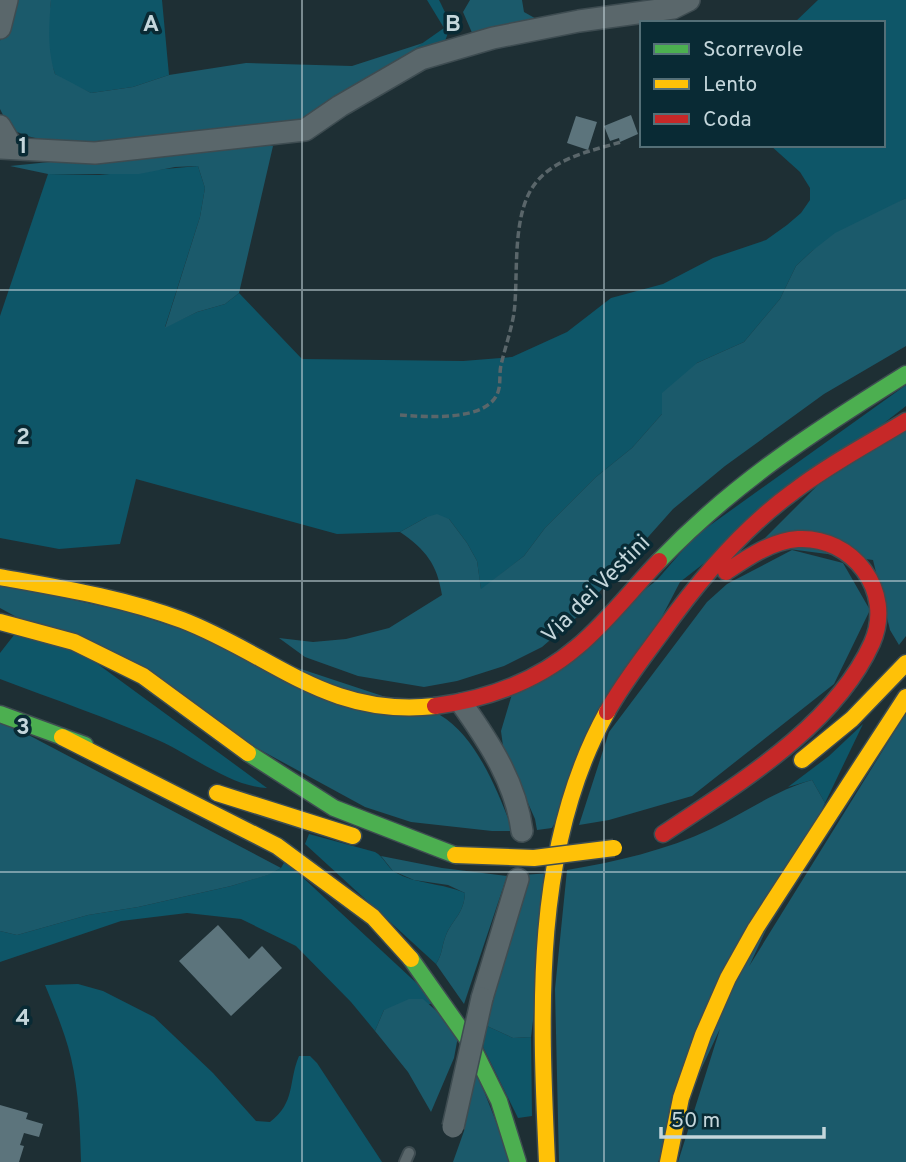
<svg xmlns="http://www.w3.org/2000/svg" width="906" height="1162" viewBox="0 0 906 1162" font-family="Overpass,sans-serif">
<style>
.green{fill:#0e5668}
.forest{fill:#1b5a6b}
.building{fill:#5c747c}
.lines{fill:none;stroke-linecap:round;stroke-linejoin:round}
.lane-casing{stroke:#3e4c51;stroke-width:14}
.street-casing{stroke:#3e4c51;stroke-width:24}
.fast-casing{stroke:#3e4c51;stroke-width:19}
.slow-casing{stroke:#3e4c51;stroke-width:19}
.jam-casing{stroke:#3e4c51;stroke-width:19}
.path{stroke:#5a666a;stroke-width:3.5;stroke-dasharray:7 3.5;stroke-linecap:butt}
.lane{stroke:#5a676b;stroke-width:10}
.street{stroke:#5a676b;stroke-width:21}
.fast{stroke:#4caf50;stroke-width:16}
.slow{stroke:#ffc107;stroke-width:16}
.jam{stroke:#c62828;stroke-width:16}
.street-bridge-casing{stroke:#3e4c51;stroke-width:24;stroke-linecap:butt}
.slow-bridge-casing{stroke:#3e4c51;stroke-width:19;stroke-linecap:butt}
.street-bridge{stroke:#5a676b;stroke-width:21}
.slow-bridge{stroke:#ffc107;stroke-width:16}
.grid{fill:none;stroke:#c4d6db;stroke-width:2;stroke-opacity:0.55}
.labels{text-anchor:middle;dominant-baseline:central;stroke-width:7;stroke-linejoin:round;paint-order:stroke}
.street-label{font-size:23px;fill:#c4d6db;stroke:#092a34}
.grid-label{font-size:23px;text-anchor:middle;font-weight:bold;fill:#c4d6db;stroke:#092a34;stroke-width:7;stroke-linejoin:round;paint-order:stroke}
</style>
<rect width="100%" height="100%" fill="#1e2f34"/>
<path class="green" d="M51,0H162L169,75L133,87L91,93L65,81L55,74L49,56L47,32Z
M427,0H439C449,20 452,24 444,44L377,75L444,28Z
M818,0H906V198L812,251L796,266L780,299L744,342L697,363L662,414L632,448L596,477L545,528L524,556L481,590L477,561L467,543L449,519L427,517L400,532L337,534L136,479L120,544L59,549L0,538V316L48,174L99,175L198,166L205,188L200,217L165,327L197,312L225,304L239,293L302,359L463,361L512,357L567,332L611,298L663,284L713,258L766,240L787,225L801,213L810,200V188L800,172L770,145H883V23H794Z
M906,385V406L680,582L657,580L695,536Z
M14,635L84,654L267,788C232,787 191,755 160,741C108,718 53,699 0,679V653Z
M863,724L825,803L812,780L788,787L829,756Z
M309,834L375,852C384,857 387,867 395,872C414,884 443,883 465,893C464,915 451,920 445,938C441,949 443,953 436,964L305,844Z
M285,861L438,1003L384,1010L375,1031L351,1002L296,946L241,919L187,913L121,921L0,962V931L17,935L88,915L138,907L231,886L267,875L281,868Z
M78,984L103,991L154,1017L213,1073L256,1121L270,1122C296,1102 288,1082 299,1056H310L317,1063L382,1162H81C80,1128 79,1092 71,1058C65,1033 55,1009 45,985Z
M487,1026L513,1038L531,1037L532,1116L518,1118L483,1047Z"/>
<path class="forest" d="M11,0H51C49,26 47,48 55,74L91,93L133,87L169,75L246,63L352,66L423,43L338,103L304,119L191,135L97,141L52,142L27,136L10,129L0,109V41Z
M470,0H522L524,12L540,21L473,35L463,12Z
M217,145L273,146L239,293L225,304L197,312L165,328L200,217L205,188L198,166L175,167L139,174H48L10,166Z
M906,198V346L824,394L725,466L673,509L577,617L542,647L504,666L457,681L424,687L358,676L305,657L279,638L313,642L346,639L389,628L442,595C437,564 426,550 400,532L427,517L437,514L449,519L467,543L477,561L481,589L524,556L545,528L596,477L632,448L662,414V393L697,363L744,342L780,299L796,266L812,251L835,233Z
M906,429V636L899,645L890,630L873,560L758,545L819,484Z
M792,550L843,563L870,610L834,684L692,796L609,820L579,825L609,732L707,602L727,584Z
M657,580L680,582L552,828L537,830L535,819L503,746L501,731L512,694Z
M0,584L129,612L440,715C477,737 498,792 513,831H492L411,822L365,807L0,608Z
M906,713V1162H678L730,997Z
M0,720L281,868L268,875L231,886L138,907L88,915L17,935L0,931Z
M812,780L825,803L658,1162H559L555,989L567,870C615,862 667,850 711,829C745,813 776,790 812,780Z
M381,856L442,868L507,876L464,1004L436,964C443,953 441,949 445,938C451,920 464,915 465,893L448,885L414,880L393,871Z
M551,873L531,1037L513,1038L487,1026L522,875Z
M409,999H423L459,1031L454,1058L431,1112L408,1072L375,1031L384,1010Z
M476,1071L512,1162H453L464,1131Z"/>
<path class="building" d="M631,115L638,134L620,142L619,138L610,141L604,126Z
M576,116L597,122L588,150L567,143Z
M218,925L249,959L262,946L282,968L231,1016L179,961Z
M0,1105L28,1113L26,1119L43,1124L39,1137L24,1133L20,1145L24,1146L19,1162H0Z"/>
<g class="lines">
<g class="lane-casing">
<path id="lane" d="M405,1162L409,1153"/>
</g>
<g class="street-casing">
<path id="street" d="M0,28L7,0
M0,126L13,148
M0,148L95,153L305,130L340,106L421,59L493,38L579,21L673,8L689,0
M462,704C489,742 516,783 522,831
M482,998L518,879"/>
</g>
<g class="fast-casing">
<path id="fast" d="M659,561C735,482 813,432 906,374
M0,714L85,745
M248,753L334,808L455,855
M411,959L471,1044L499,1101L518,1162"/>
</g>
<g class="slow-casing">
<path id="slow" d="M0,577C61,588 123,598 182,620C273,655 327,718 435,706
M0,622L74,642L143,676L248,753
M62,737L277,846L373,917L411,959
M802,760L852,719L906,663
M217,793L353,836
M547,1162C540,1013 532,847 607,712
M668,1162L681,1098L703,1035L728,978L756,928L906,697"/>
</g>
<g class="jam-casing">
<path id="jam" d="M435,706C487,699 536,682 577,647C607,622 632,589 659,561
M607,712C623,683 643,658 662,632C699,580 741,530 793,492C828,465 868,444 906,421
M663,834C737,784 834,727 872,643C895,591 852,536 798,539C771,541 747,558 726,572"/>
</g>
<path class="path" d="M400,415C425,417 488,422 498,392C501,384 499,374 501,365C505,348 511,331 514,313C519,274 510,209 539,179C559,157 594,150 621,142"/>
<use href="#lane" class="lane"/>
<use href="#street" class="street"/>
<use href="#fast" class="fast"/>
<use href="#slow" class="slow"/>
<use href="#jam" class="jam"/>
<g class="street-bridge-casing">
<path id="street-bridge" d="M453,1127L482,998"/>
</g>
<g class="slow-bridge-casing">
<path id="slow-bridge" d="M455,855L534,858L614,848"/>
</g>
<use href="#street-bridge" class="street-bridge"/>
<use href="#slow-bridge" class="slow-bridge"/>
</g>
<path class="grid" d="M302,0V1162M604,0V1162M0,290H906M0,581H906M0,872H906"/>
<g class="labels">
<g class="street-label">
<text transform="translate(597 590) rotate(-45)">Via dei Vestini</text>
</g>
</g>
<g class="grid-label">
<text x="151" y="31">A</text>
<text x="453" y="31">B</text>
<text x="23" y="153">1</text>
<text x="23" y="444">2</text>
<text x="23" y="734">3</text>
<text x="23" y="1025">4</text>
</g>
<rect x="640" y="21" width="245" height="126" fill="#092a34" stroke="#546f77" stroke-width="2"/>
<rect x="654" y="44" width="35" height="10" fill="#4caf50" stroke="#546f77" stroke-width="2"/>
<text x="703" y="56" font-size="21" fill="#c4d6db">Scorrevole</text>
<rect x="654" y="79" width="35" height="10" fill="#ffc107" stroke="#546f77" stroke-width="2"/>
<text x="703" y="91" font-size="21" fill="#c4d6db">Lento</text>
<rect x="654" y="114" width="35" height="10" fill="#c62828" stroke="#546f77" stroke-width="2"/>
<text x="703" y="126" font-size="21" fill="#c4d6db">Coda</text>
<path d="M661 1127v10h163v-10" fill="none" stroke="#c4d6db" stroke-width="3.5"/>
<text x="671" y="1127" font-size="21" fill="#c4d6db" stroke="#092a34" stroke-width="5" paint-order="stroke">50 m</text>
</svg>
